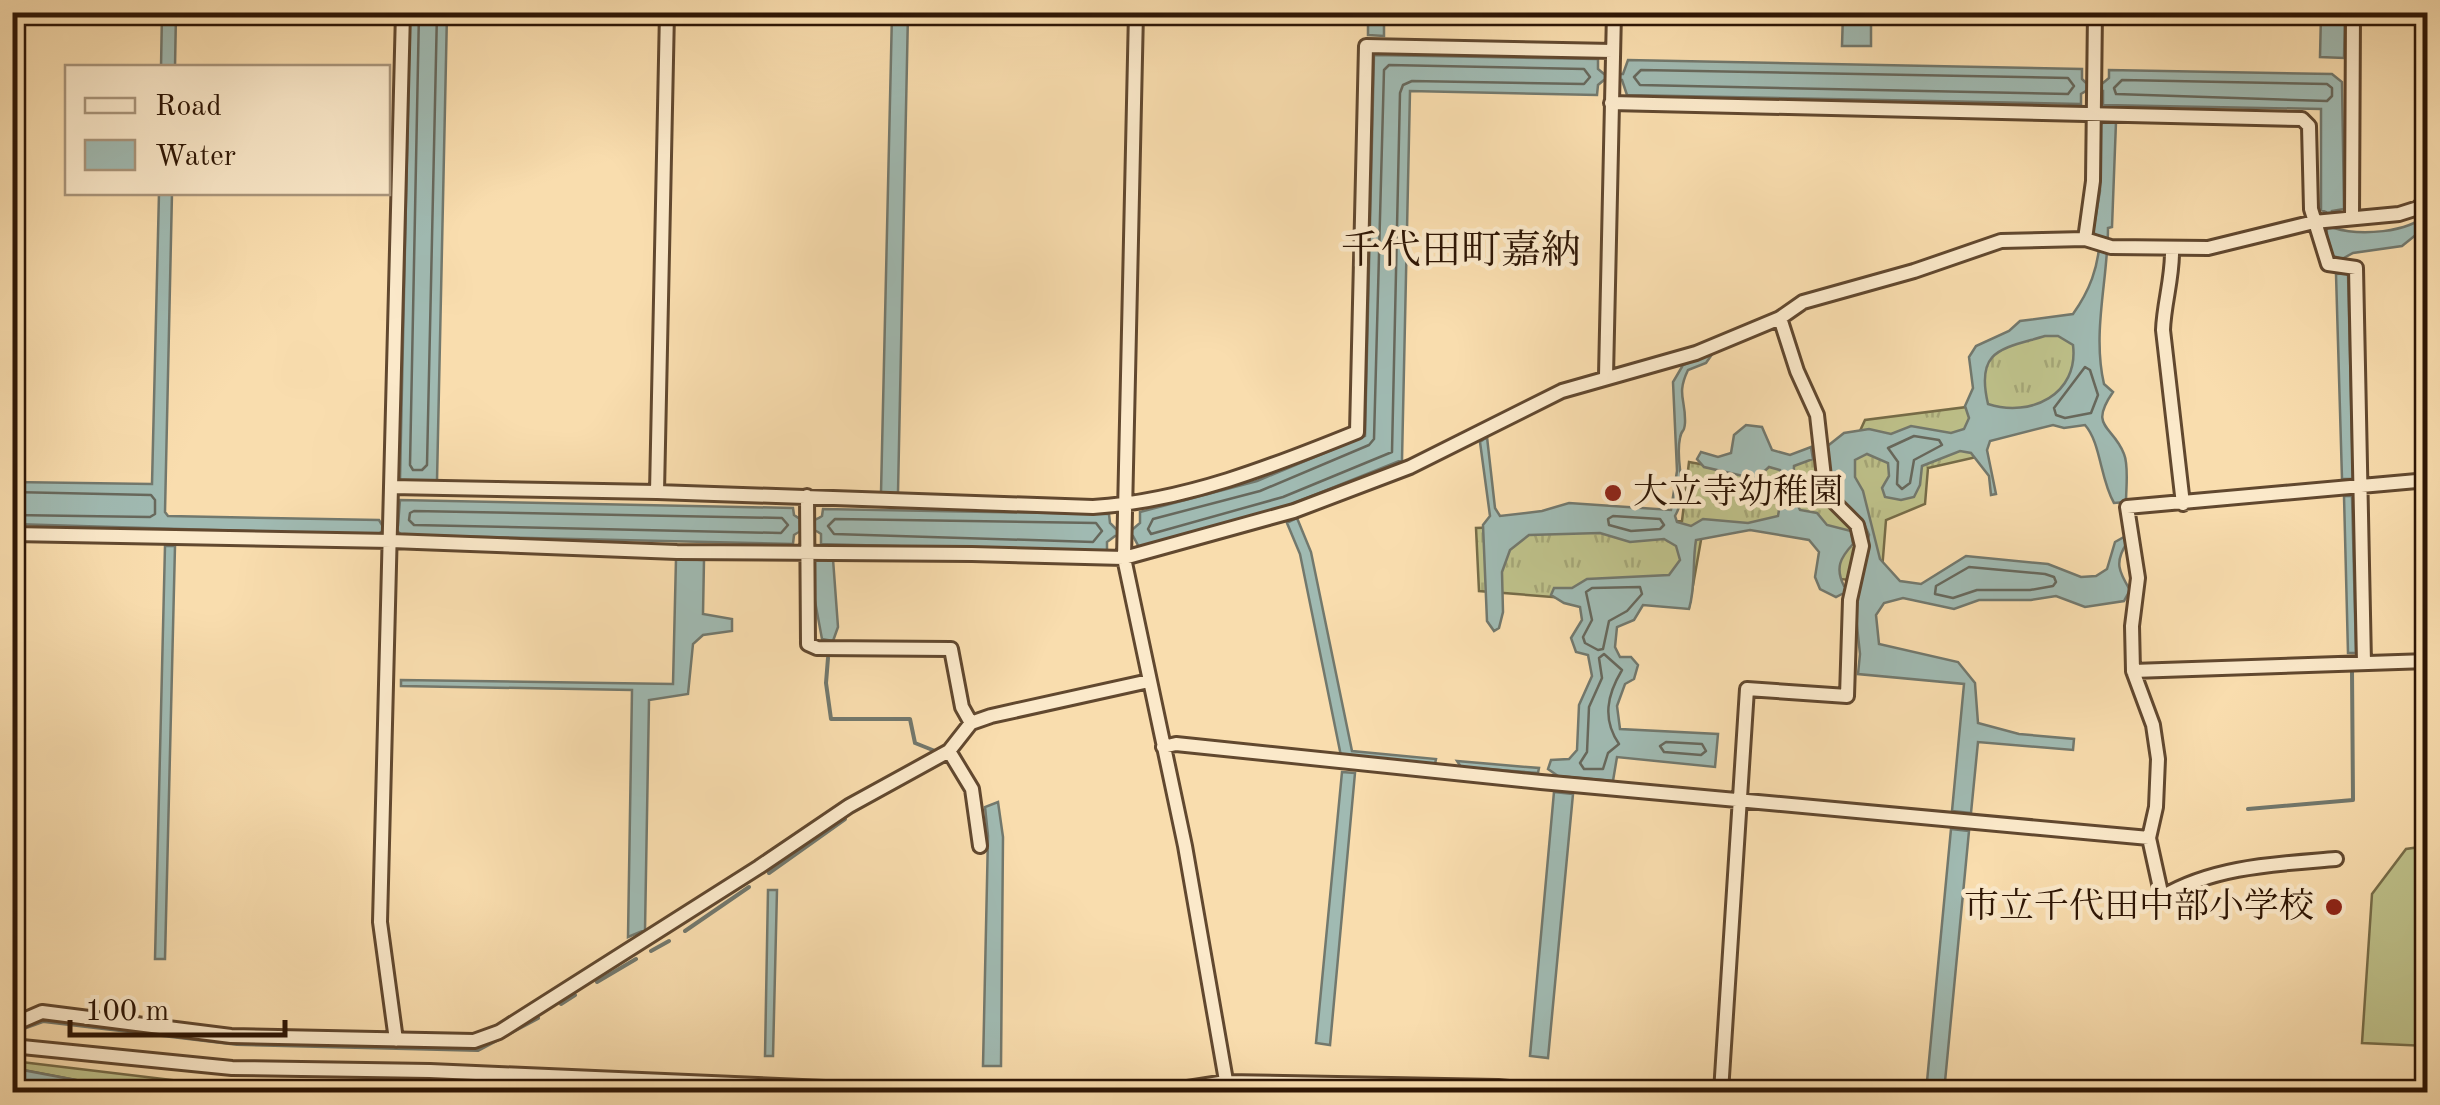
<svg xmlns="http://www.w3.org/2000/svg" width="2440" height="1105" viewBox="0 0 2440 1105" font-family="'Old Standard TT','Noto Serif JP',serif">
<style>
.grass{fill:url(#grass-tufts);stroke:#766c48;stroke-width:2.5}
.pitch{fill:#bec18a;stroke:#766c48;stroke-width:2.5}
.water{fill:#a0bab2;stroke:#72786d;stroke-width:2.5;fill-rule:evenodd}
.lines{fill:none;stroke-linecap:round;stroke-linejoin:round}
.shore{stroke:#67685c;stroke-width:2.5}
.stream{stroke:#72786d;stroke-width:4}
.minor-casing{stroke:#61482f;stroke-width:18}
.minor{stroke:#fbe9ca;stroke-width:12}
.poi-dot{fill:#8f2418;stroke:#fbe9ca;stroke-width:4}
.labels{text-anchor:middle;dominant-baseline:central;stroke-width:9;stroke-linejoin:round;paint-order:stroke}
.poi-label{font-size:35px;fill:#2e1605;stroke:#fbe9ca;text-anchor:start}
.quarter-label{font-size:40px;fill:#2e1605;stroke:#fbe9ca}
</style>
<defs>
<pattern id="grass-tufts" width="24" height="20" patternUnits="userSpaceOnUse" patternTransform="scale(2.5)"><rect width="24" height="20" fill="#bec18a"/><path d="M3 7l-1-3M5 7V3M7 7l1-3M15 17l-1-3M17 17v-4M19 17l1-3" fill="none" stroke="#a4a576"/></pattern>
</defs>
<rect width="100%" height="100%" fill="#f9ddae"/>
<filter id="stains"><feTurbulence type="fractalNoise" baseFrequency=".002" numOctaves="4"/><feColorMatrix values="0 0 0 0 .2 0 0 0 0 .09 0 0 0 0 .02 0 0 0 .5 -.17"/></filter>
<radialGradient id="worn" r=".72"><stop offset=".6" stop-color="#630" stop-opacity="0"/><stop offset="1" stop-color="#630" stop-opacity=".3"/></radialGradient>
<path class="grass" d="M2095,317L2096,416L1983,435L1981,456L1928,468L1925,504L1886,520L1881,583L1819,577L1827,532L1704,523L1689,608L1479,591L1476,528L1682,521L1689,462L1754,474L1767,456L1849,455L1865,420L1974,406L1988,347Z
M13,1061L230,1087L474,1092H139L13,1068Z"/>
<path class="pitch" d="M2427,846V1046L2362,1043L2372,894L2406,849Z"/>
<path class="water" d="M162,13H176L175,67H161Z
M410,13H447L437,481L400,480Z
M892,13H908L898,493H881Z
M1368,13H1384V36L1368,35Z
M1843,13H1871V46H1842Z
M2321,13H2345L2344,58L2320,57Z
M1374,55L1598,59V69L1604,74H1623L1628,60L2082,69V79L2086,83H2103L2109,78V70L2332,74L2342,82L2344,209L2332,211L2334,228C2360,236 2408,233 2427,214V226L2402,246L2353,253L2342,259L2333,256L2327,236L2326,212L2321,210V109L2103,105V91H2086L2081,94V104L1627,95L1622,80H1604L1598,85L1597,95L1410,91L1402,460L1287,506L1140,549L1133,536H1115L1107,542V552L821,544V534C812,527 802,529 794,535L793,544L402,535L397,531L381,532L378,535L13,524V482L152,484L159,193H172L165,512L168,516L379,520L382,525H398L400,500L793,508L794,515C803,522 812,523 822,516L823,509L1109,514L1110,523L1116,529H1133L1140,523V512L1257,481L1365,436Z
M2103,121L2116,122L2112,227L2108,228C2108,280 2092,332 2104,384L2113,392C2088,428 2113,425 2124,454C2129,466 2126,488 2126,502L2114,503C2100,479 2101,443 2085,425L2064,428L2053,425L1990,441L1987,450L1996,494L1991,495L1989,476L1971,453L1960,451L1922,466L1920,485L1914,497L1901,500L1885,497L1882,488L1889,476L1888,463L1867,454L1855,460V477L1863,491L1880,559L1900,581L1921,584L1966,556L2048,564L2081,577L2096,576L2107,569L2115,542L2124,537L2127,543C2114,562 2119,572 2130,590L2124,601L2085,607L2056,596L2031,600H1979L1954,609L1903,598L1884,603L1876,615L1879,644L1958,662L1975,683L1978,723L2019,734L2074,739L2073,750L1978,742L1971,813L1952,811L1964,684L1858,674L1860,654L1854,598L1842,594L1836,597L1820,589L1815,577L1819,552L1809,540L1750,530L1696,540C1692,564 1696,586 1689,609L1643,605L1634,620L1617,627L1615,647L1620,657H1631L1638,665L1634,679L1625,684L1617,706L1620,729L1718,734L1715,767L1617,757L1613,781L1558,776L1548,769L1551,760L1569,759L1577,750L1579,705L1592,676L1588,655L1576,652L1571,638L1582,620L1580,607L1564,603L1551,595L1554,588H1572L1587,579L1669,575L1680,560L1676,546L1664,539L1630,542L1600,533L1529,535L1510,550L1502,572L1503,612L1499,628L1494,631L1487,621L1483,525L1490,516L1480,442L1487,437L1495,508L1500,516L1542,511L1569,503L1671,510L1677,471L1673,382L1683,365L1713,353L1706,363L1688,370C1676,395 1686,399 1685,423C1684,435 1682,427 1680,438C1674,464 1690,490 1675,516L1677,522L1691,526L1703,519L1748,523L1778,516L1783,486L1780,470L1769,467L1756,479L1704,467L1697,459L1701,452L1718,457L1731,453L1734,435L1746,425L1762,427L1772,450L1790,455L1811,447L1813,459L1794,466L1793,495L1800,510L1817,513L1827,525L1851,531L1853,544C1840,558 1835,568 1844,586L1857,589L1869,535L1862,519L1840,502L1832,488L1825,448L1844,433L1869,429L1891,434L1911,426L1951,433L1964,429L1969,418L1965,406L1973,388L1969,357L1976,346L2009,331L2020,321L2073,314C2090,290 2098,268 2100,239L2093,232L2100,191L2099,128ZM2045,336H2058L2073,345C2079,394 2031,418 1988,404C1975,349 2002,349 2045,336Z
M2348,273L2353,479H2342L2336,274Z
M2344,496H2352L2356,653H2348Z
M1297,518L1311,552L1352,751L1436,759L1435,764L1341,756L1300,554L1287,523Z
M165,546H175L165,959H155Z
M676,559L704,560L703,614L732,619V631L703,635L693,644L688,694L649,700L645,930L628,937L632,690L401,686V680L673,684Z
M833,559L838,627L833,641L822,639L814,596V560Z
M1457,761L1539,768L1538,773L1461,767Z
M1342,772L1355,773L1330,1045L1316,1043Z
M1554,792L1573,794L1548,1058L1530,1056Z
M998,802L1003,837L1001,1066H983L988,836L985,807Z
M1951,829L1969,831L1944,1092H1926Z
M768,890H777L773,1056H765Z
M12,1068L139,1092H13Z"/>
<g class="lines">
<path class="shore" d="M419,12L410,465L413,470H422L427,465L437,12
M1389,65L1584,69L1590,77L1584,84L1412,81L1403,85L1400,93L1392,452L1283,497L1151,534L1148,529L1153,519L1260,491L1369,445L1374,439L1384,70Z
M1641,70L2068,78L2074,86L2068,94L1640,85L1634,77Z
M2122,80L2327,84L2332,88V96L2327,101L2116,94L2114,88Z
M2085,367L2090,370L2098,395L2091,413L2065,418L2056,415L2054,408Z
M1914,436L1939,440L1942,445L1914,460L1910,483L1902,489L1897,484L1898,462L1888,448Z
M12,492L151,495L155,500V514L150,517L12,515
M414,511L782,518L788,525L781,533L414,525L409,520L410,513Z
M1613,516L1660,519L1664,525L1660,529L1631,531L1609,525L1608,519Z
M835,519L1096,523L1102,531L1093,542L834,534L828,526Z
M1969,567L2045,574L2054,577L2056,582L2053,586L2030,590H1977L1953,598L1935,594L1936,586Z
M1640,587L1642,594L1627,611L1609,621L1603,649L1598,650L1585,643L1583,637L1592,620L1586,592L1592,588Z
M1604,654L1622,670C1607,695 1602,719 1619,744L1608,753L1603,769H1584L1580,763L1587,752L1589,707L1602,678L1599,658Z
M1666,742L1702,744L1706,751L1701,755L1664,752L1660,746Z"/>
<path class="stream" d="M828,658L826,683L831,719H910L915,743L935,751
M2248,809L2353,800L2352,671
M769,873L845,819
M685,931L749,887
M651,951L669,941
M597,982L636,959
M561,1004L575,995
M21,1029L43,1021L237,1044L478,1050L538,1018"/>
<g class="minor-casing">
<path id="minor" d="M1136,12L1124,558L1185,846L1228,1092
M1611,103L2302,119L2309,126L2311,209L2328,264L2356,268L2364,663
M2352,217L2353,12
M2085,239L2093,181L2095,12
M2172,248C2173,277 2164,302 2163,330L2183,504
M1606,376L1614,12
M391,487L657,492L1093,507C1185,501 1273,466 1357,432L1366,46L1613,51
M657,492L667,12
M807,496L808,644L817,648L951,649L962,707L971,723
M12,534L391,541L677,552L972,554L1124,558L1294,511L1410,467L1562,391L1696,353L1780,318L1803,302L1914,271L2001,241L2085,239L2111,247L2208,248L2314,222L2399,214L2418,208L2428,199
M2133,671L2428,661
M1163,747L1176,744L1541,782L2149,838
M949,751L972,789L980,846
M2336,859C2277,864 2214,866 2162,897L2149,838L2156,807L2158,759L2153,725L2133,671L2132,626L2138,578L2127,507L2428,480
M12,1025L42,1012L231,1036L474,1041L499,1032L759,867L849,806L949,751L971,723L991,716L1149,681
M396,1040L380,922L403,12
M12,1046L232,1068L430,1071L918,1092
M1162,1092L1226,1082L1498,1087L1555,1092
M1721,1092L1747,689L1847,696L1850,600L1862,546L1857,525L1835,503L1825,486L1817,415L1797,371L1780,318"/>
</g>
<use href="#minor" class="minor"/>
</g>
<g class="poi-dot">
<circle cx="1613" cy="493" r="10"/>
<circle cx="2334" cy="907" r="10"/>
</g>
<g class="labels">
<g class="poi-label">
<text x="1633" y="493">大立寺幼稚園</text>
<text x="2314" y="907" text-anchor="end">市立千代田中部小学校</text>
</g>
<g class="quarter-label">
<text x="1461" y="253">千代田町嘉納</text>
</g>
</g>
<rect width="2440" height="1105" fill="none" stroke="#f9ddae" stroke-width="50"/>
<rect x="15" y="15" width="2410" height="1075" fill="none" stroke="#2e1605" stroke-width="5"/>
<rect x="25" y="25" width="2390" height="1055" fill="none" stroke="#2e1605" stroke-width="2.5"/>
<rect x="65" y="65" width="325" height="130" fill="#fbe9ca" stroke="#a9957b" stroke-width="2.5"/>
<rect x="85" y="98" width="50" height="15" fill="#fbe9ca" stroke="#a9957b" stroke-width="2.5"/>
<text x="155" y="115" font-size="30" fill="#2e1605">Road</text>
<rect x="85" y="140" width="50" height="30" fill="#a0bab2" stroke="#a9957b" stroke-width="2.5"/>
<text x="155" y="165" font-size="30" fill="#2e1605">Water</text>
<path d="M70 1020v15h215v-15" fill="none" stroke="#2e1605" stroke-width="5"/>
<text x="85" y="1020" font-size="30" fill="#2e1605" stroke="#fbe9ca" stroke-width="8" paint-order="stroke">100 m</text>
<rect width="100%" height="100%" filter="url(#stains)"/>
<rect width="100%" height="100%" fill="url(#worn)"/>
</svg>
